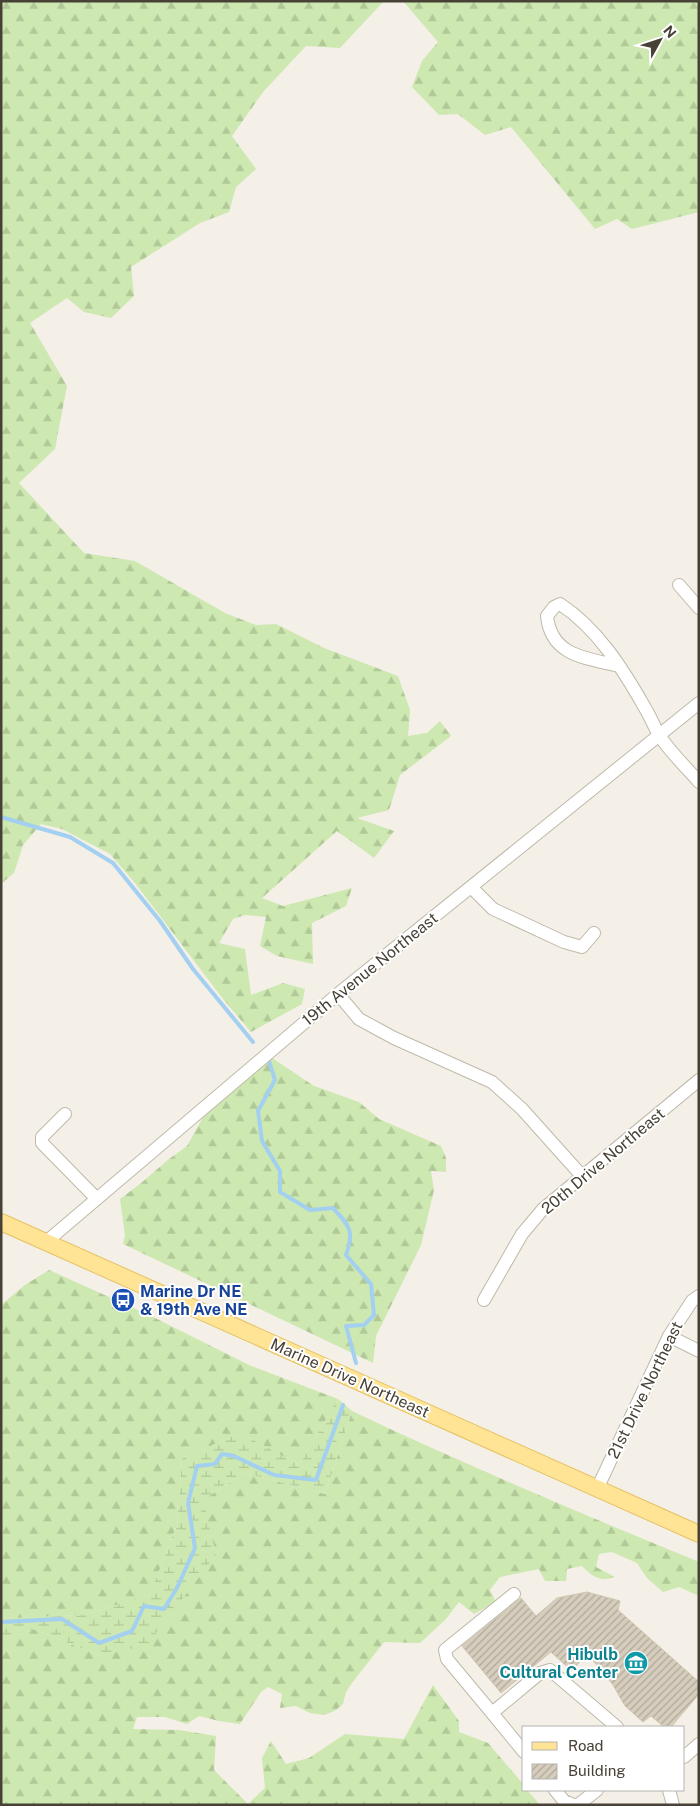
<svg xmlns="http://www.w3.org/2000/svg" width="700" height="1806" viewBox="0 0 700 1806" font-family="'Public Sans',sans-serif">
<style>
.forest{fill:url(#forest-firs)}
.wetland{fill:url(#wetland-marsh)}
.lines{fill:none;stroke-linecap:round;stroke-linejoin:round}
.stream{stroke:#a3cff1;stroke-width:4}
.building{fill:url(#building-hatch);stroke:#d0c5b0}
.minor-casing{stroke:#bfb9aa;stroke-width:14}
.major-casing{stroke:#e5c264;stroke-width:18}
.minor{stroke:#fff;stroke-width:12}
.major{stroke:#ffe495;stroke-width:16}
.labels{text-anchor:middle;dominant-baseline:central;stroke-width:4;stroke-linejoin:round;paint-order:stroke}
.street-label{font-size:16px;fill:#474136;stroke:#fff}
.transit-label{font-size:16px;font-weight:bold;fill:#164399;stroke:#fff;text-anchor:start}
.culture-label{font-size:16px;font-weight:bold;fill:#0d838f;stroke:#fff;text-anchor:end}
</style>
<defs>
<pattern id="forest-firs" width="22" height="20" patternUnits="userSpaceOnUse" patternTransform="scale(1.25)"><rect width="22" height="20" fill="#cde8b0"/><path d="M5 1l3.5 6h-7zM16 11l3.5 6h-7z" fill="#b1c898"/></pattern>
<pattern id="wetland-marsh" width="20" height="14" patternUnits="userSpaceOnUse" patternTransform="scale(1.25)"><rect width="20" height="14" fill="#cde8b0"/><path d="M1 5h8M5 5V1M11 12h8M15 12V8" fill="none" stroke="#b1c898"/></pattern>
<pattern id="building-hatch" width="6" height="6" patternUnits="userSpaceOnUse" patternTransform="scale(1.25)"><rect width="6" height="6" fill="#d6cdbd"/><path d="M-1 1l2-2M0 6l6-6M5 7l2-2" fill="none" stroke="#afa89a"/></pattern>
</defs>
<rect width="100%" height="100%" fill="#f4f0e7"/>
<path class="forest" d="M1,1H384L340,48L306,46L263,92L232,136L256,169L236,187L229,212L200,223L131,267L134,296L111,318L84,312L67,298L30,323L67,386L55,449L19,483L84,553L135,561L225,613L256,625L276,624L324,648L398,676L410,710L408,736L427,733L440,721L451,736L400,775L389,810L357,818L394,831L374,858L337,831L262,898L283,906L352,888L346,906L312,923L313,964L277,956L260,946L266,917L245,915L233,919L219,943L245,949L251,995L283,983L305,989L302,1004L251,1032L223,999L135,883L110,854L62,829L41,824L23,845L14,873L1,884Z
M403,1H699V212L632,229L617,219L595,229L511,127L485,135L458,114L439,115L412,87L422,61L438,42Z
M272,1058L314,1086L359,1102L379,1119L441,1146L446,1158V1172L431,1171L434,1190L421,1245L376,1336L373,1363L123,1244L125,1235L120,1199L140,1184L169,1159L187,1146L207,1110Z
M49,1270L151,1316L249,1365L338,1399L299,1465L241,1433L182,1458L177,1525L150,1594L85,1615L17,1618L1,1617V1305L25,1285Z
M352,1411C466,1465 582,1514 699,1562V1596L679,1587L663,1592L647,1578L637,1563L612,1552L599,1554L596,1567L615,1577C599,1582 593,1577 582,1566L567,1569L566,1581H545L539,1569L500,1577L490,1590L496,1602L474,1614L459,1602L446,1619L420,1643L384,1642L352,1683L346,1692L343,1704L336,1710L325,1715L310,1713L296,1706L280,1708L282,1694L268,1687L261,1692L240,1724L219,1721L199,1716L187,1724L165,1717H137L133,1729L179,1730L216,1736L214,1770L248,1804L265,1788L262,1758L271,1741L286,1764L309,1758L345,1734L404,1739L433,1685L459,1721V1732L488,1743L524,1785V1790H527L540,1805H1V1641L33,1629L101,1656L216,1555L202,1500L245,1473L325,1494Z"/>
<path class="wetland" d="M338,1399L352,1411L325,1494L245,1473L203,1500L216,1555L147,1645L101,1656L33,1629L1,1641V1617L17,1618L85,1615L150,1594L177,1525L182,1458L241,1433L299,1465Z"/>
<g class="lines">
<path class="stream" d="M1,817L70,837L113,863L160,921L193,969L253,1042
M269,1061L275,1080L258,1111L262,1141L280,1171V1192L310,1210L333,1208C349,1225 355,1231 346,1255L371,1284L374,1315L364,1325L346,1326L356,1363
M1,1622L62,1619L99,1643L132,1631L144,1606L164,1609L177,1588L195,1548L188,1503L197,1466L215,1464L222,1454L234,1456L274,1475L316,1480L343,1405"/>
</g>
<path class="building" d="M587,1592L620,1601L618,1610L699,1682V1694L671,1727H664L651,1716L643,1722L625,1706L613,1685L587,1653L572,1671L551,1652L501,1693L462,1646L521,1598L536,1616L557,1598Z"/>
<g class="lines">
<g class="minor-casing">
<path id="minor" d="M679,585L699,608
M619,666C586,658 551,656 547,616L554,607L560,604C597,628 623,669 645,708C650,716 654,726 659,735C670,752 686,767 699,782
M471,887L493,909L564,942L582,947L594,933
M338,994L359,1019L394,1038L492,1082L522,1109L582,1176
M65,1114L42,1137V1143L97,1199
M46,1242L338,994L699,703
M484,1300L522,1234L543,1209L699,1080
M669,1336L699,1351
M597,1489L669,1336L692,1301L699,1296
M492,1713L447,1659L445,1650L514,1594
M524,1752L492,1713L540,1673L550,1670L617,1727
M684,1757L699,1744
M555,1790L564,1801L574,1805
M669,1790L673,1805
M578,1805L597,1790"/>
</g>
<g class="major-casing">
<path id="major" d="M1,1222L699,1534"/>
</g>
<use href="#minor" class="minor"/>
<use href="#major" class="major"/>
</g>
<defs>
<g id="bus-disc" transform="scale(1.25)"><circle r="9.5" fill="#1a4fb4" stroke="#fff"/><path d="M-5-6H5V4H4V6H2V4H-2V6H-4V4H-5ZM-3.5-4V0h7V-4ZM-3.5 1.2v1.5H-2V1.2ZM2 1.2v1.5H3.5V1.2Z" fill="#fff"/></g>
<g id="museum-disc" transform="scale(1.25)"><circle r="9.5" fill="#0f9aa8" stroke="#fff"/><path d="M0-6L6-3V-2H-6V-3ZM-5-1h2V3h-2ZM-1-1h2V3h-2ZM3-1h2V3H3ZM-6 4H6V6H-6Z" fill="#fff"/></g>
</defs>
<g fill-rule="evenodd">
<use href="#bus-disc" x="123" y="1300"/>
<use href="#museum-disc" x="636" y="1663"/>
</g>
<g class="labels">
<g class="street-label">
<text transform="translate(370 969) rotate(-39)">19th Avenue Northeast</text>
<text transform="translate(603 1161) rotate(-40)">20th Drive Northeast</text>
<text transform="translate(350 1378) rotate(24)">Marine Drive Northeast</text>
<text transform="translate(645 1390) rotate(-64)">21st Drive Northeast</text>
</g>
<g class="transit-label">
<text x="140" y="1291">Marine Dr NE<tspan x="140" dy="18">&amp; 19th Ave NE</tspan></text>
</g>
<g class="culture-label">
<text x="618" y="1654">Hibulb<tspan x="618" dy="18">Cultural Center</tspan></text>
</g>
</g>
<rect width="700" height="1806" fill="none" stroke="#474136" stroke-width="5"/>
<rect x="522" y="1726" width="162" height="65" fill="#ffffff" stroke="#b5b3af"/>
<rect x="532" y="1742" width="25" height="8" fill="#ffe495" stroke="#b5b3af"/>
<text x="568" y="1751" font-size="15" fill="#474136">Road</text>
<rect x="532" y="1764" width="25" height="15" fill="url(#building-hatch)" stroke="#b5b3af"/>
<text x="568" y="1776" font-size="15" fill="#474136">Building</text>
<g transform="translate(660 40) rotate(50)" stroke="#ffffff" stroke-width="4" paint-order="stroke">
<path d="M0-4L9 19L0 12L-9 19Z" fill="#474136"/>
<text y="-8" font-size="14" font-weight="bold" text-anchor="middle" fill="#474136">N</text>
</g>
</svg>
